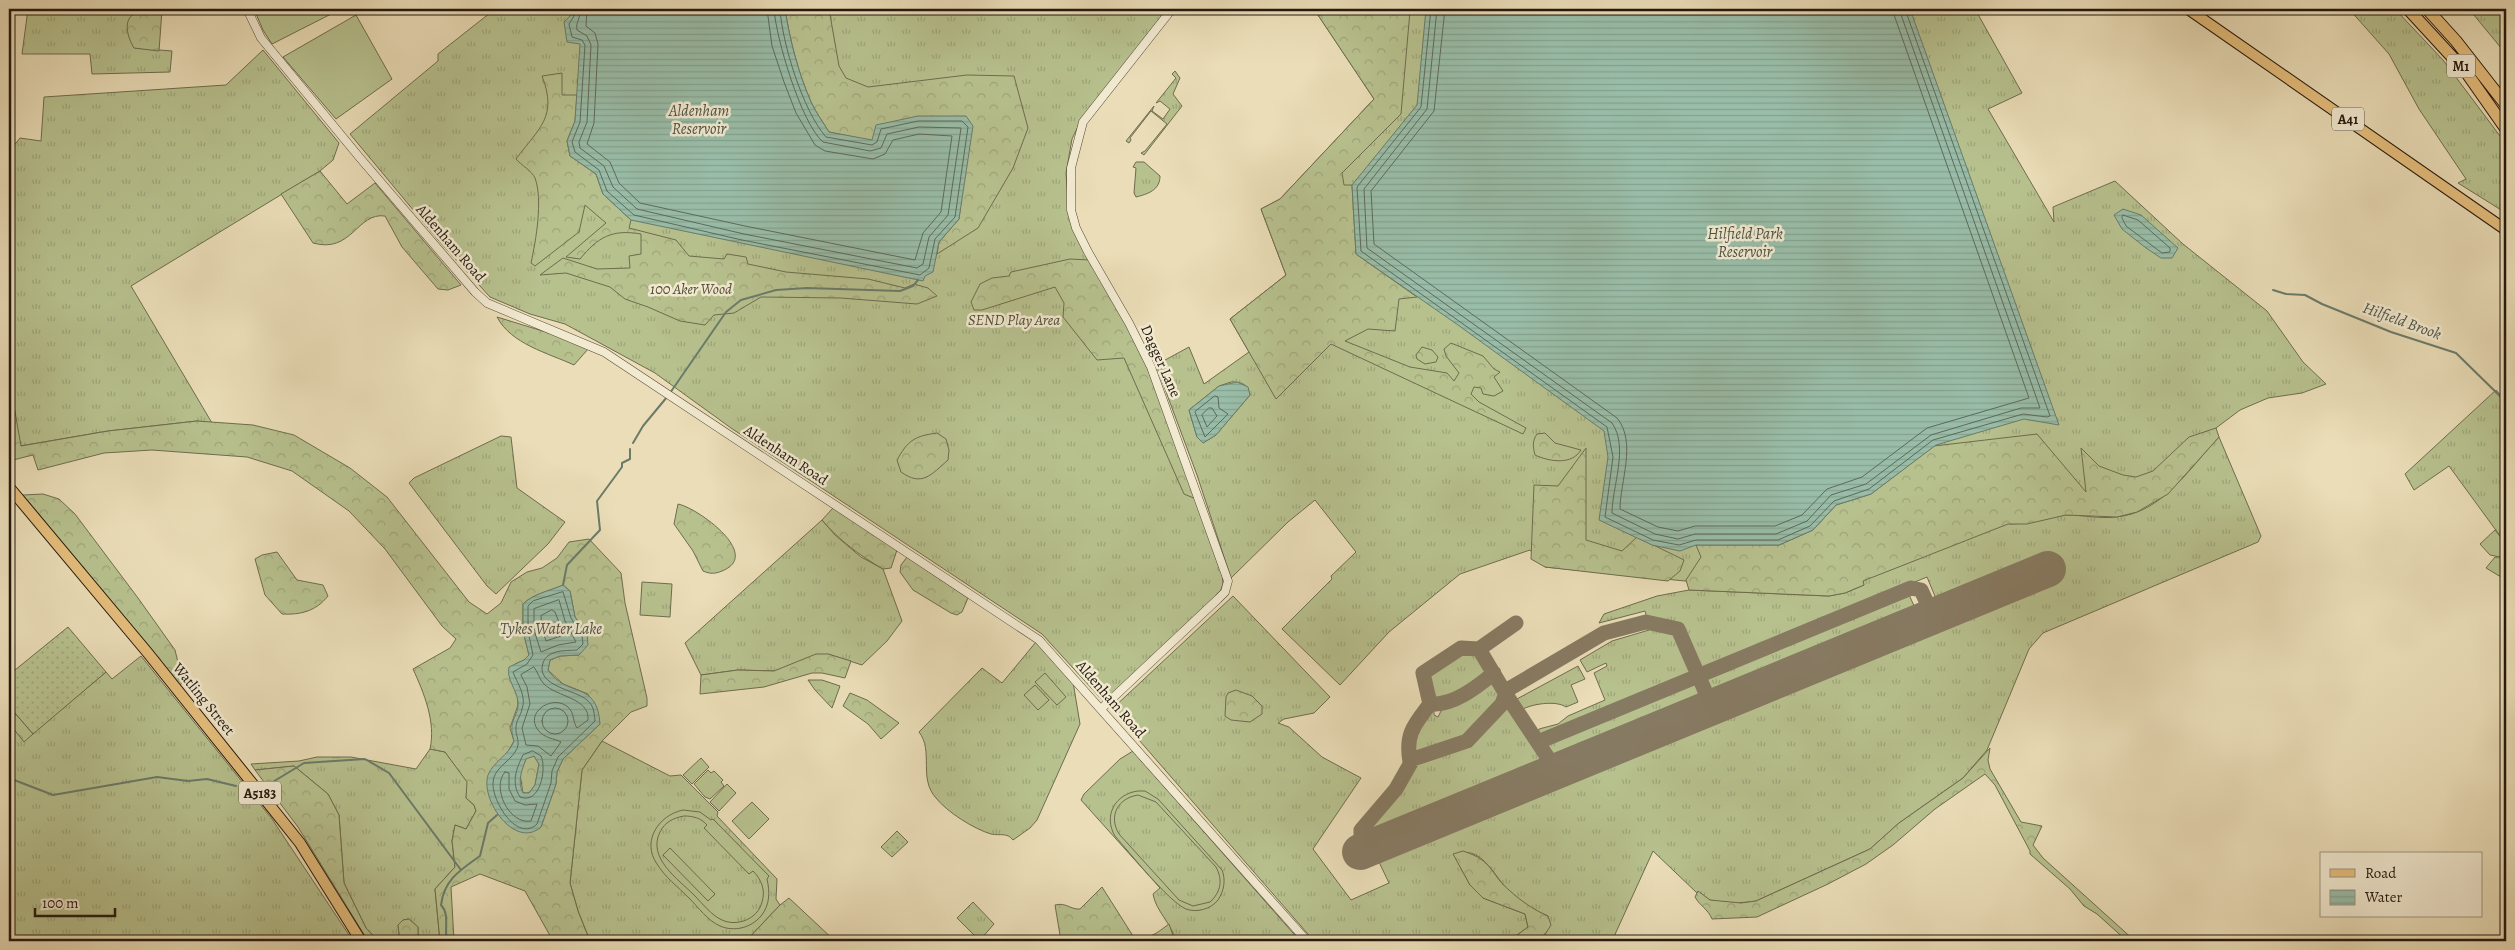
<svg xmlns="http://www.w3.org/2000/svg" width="2515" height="950" viewBox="0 0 2515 950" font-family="Alegreya,serif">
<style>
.grass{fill:url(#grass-tufts);stroke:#6e6c4e;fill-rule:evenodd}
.forest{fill:url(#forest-crowns);stroke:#6e6c4e;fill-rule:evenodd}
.garden{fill:url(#garden-dots);stroke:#6e6c4e}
.pitch{fill:#b7c18e;stroke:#6e6c4e;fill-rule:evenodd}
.water{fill:url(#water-rules);stroke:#6a7b6a;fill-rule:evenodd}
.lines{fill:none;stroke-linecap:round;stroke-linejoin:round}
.shore{stroke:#5e6a5b;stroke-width:1}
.stream{stroke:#6a7b6a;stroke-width:2}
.taxiway{stroke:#877a62;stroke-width:15}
.runway{stroke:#877a62;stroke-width:36}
.tertiary-casing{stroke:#564938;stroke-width:9}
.primary-casing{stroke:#24180e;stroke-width:12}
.trunk-casing{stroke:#24180e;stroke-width:12}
.motorway-casing{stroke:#24180e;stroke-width:13}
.tertiary{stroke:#f1e9d0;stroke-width:8}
.primary{stroke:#e5be7c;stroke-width:10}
.trunk{stroke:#e5be7c;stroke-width:10}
.motorway{stroke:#e5be7c;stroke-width:11}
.labels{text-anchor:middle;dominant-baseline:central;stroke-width:5;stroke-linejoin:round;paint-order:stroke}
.shield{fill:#f1e9d0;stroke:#625748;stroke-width:1}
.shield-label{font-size:14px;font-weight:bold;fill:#24180e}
.street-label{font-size:15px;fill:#24180e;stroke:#f1e9d0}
.park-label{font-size:15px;font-style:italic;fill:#504b34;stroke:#f1e9d0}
.water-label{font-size:16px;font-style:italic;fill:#4d5244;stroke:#f1e9d0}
</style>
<defs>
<pattern id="grass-tufts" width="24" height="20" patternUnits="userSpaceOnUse" patternTransform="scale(1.25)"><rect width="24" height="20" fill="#b7c18e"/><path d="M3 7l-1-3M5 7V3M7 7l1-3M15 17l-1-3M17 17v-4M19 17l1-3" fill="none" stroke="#9da579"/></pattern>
<pattern id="forest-crowns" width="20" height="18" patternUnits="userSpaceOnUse" patternTransform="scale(1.25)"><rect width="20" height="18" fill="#b7c18e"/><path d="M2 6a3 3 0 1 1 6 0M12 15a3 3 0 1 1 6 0" fill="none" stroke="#9da579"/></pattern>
<pattern id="garden-dots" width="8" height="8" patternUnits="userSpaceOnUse" patternTransform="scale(1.25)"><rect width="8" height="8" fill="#b7c18e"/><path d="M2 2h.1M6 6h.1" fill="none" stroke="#9da579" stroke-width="1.8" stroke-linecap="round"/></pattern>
<pattern id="water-rules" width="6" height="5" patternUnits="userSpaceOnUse" patternTransform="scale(1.25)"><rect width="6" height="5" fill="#99bda8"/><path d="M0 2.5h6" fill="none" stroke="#84a28f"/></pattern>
</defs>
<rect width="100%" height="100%" fill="#eaddb7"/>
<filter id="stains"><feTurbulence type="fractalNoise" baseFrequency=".004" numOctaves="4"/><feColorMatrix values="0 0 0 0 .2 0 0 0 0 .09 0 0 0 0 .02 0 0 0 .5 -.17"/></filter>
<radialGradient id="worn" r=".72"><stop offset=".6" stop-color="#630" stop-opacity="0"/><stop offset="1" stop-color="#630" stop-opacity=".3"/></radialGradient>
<path class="grass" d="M28,9H162L137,12L135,48L172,51L170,72L92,74L90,54H22Z
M495,9H1169L1082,118L1072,139L1066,173L1069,213L1144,358L1222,573L1223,584L1220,592L1104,702L1042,634L731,428L655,373L565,324L530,314L490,297L439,241L350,134L438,61V54Z
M1314,9H1975L2022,93L1988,109L2054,222L2053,207L2115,181L2183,244L2267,311L2303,362L2326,384L2302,393L2268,398L2240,410L2216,428L2170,479L2087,493L2010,524C2029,524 2047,516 2067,515C2083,515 2100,519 2116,517C2163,513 2190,467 2219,437L2261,536L2258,542L2043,633L2029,649L1987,750L1963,778L1899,823L1870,849L1756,901C1745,903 1720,904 1710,900C1704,898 1703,892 1697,893L1653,851L1612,941H1535L1545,935L1550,925L1548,916C1534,910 1519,901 1508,890C1493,875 1481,843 1454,855L1470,885L1483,898L1525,914L1528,927L1509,941H1314L1112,709L1233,596L1330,697L1314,713L1284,719L1278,723L1289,727L1322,757L1361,778L1313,849L1351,900L1389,883L1379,862V857L2053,580L2044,558L1937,601L1927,577L1905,586L1916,610L1556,756L1549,752L1537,734L1539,729L1558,724L1568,716L1605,700L1594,673L1607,666L1606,663L1587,672L1580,660L1612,641L1649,630V624L1675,629L1674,623L1647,618L1645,611L1599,623L1604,614L1657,596L1689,590L1829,596L1845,593L1864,585L1862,581L1785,591L1545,567L1530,550L1460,574L1389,632L1340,685L1282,629L1332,579L1331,576L1356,552L1315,500L1288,522L1231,578L1197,475L1156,365L1189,347L1204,384L1249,352L1230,319L1286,275L1261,209L1280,199L1374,99ZM1231,382C1242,382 1248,384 1250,395L1216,435L1203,443L1197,437L1189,410L1219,386Z
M2349,9H2395L2443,60L2506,144V213L2458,183L2466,179L2419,109L2389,54Z
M2469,9H2506V54Z
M263,50L339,143L333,160L320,171L131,286L212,423L197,421L108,431L20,446L9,377V148H12L20,138L41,141L44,97L226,85Z
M1175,71L1180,78L1173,94L1182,106L1144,155L1141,153L1145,151L1167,124L1151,111L1130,138L1131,140L1129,143L1126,141L1154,106L1152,111L1163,119L1170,109L1160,101L1156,103L1176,78L1172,74Z
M1136,162H1144L1160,176C1160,190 1148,194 1136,197L1134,193L1136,168L1133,167Z
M2496,390L2506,401V544L2449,466L2414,490L2405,474Z
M501,436L511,437L517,488L565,522L548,544L496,594L487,586L409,483L414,478Z
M822,520L835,535L861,557L883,569L902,621L887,641L862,665L828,654L774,671L738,670L701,675L685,643Z
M2506,551V580L2486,568L2495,557H2500Z
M642,582L672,584L670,617L640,615Z
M1036,642L1073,682L1080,724L1037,820L1030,828L1013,840C1007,832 1000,836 991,834C974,829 947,812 936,798C918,778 934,751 919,732L982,668L1002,683Z
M1459,655H1475L1487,674L1473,686L1439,701L1436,699L1429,676Z
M141,656L272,819L353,941H9V723L24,741L106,672L112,679Z
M1578,666L1585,679L1571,685L1578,702L1566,707C1556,700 1531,704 1521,710L1515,700Z
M1490,679L1501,695V701L1463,740L1414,755L1411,754L1412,738L1431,708L1434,706V715L1438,717L1443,707L1476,691Z
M1507,703L1543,755L1542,763L1370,834L1364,831L1401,788L1414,762L1469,743Z
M602,741L670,776L681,775L718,812L717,816L777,879L776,899L780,905L746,941H590L578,911L570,883L582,770Z
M430,749L445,752L468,782L466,798L474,805L476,811L466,829L455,825L452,841L455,867L435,889L440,941H418V927L409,919L403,920L398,925L400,941H378L366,928L344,883L339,815L328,794L294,766L255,770L251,764L299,761L317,757H351L416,769Z
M1133,751L1300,941H1175C1172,923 1156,912 1153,894L1160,888L1081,800L1084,794L1120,759Z
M973,902L994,924L981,939H978L957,918Z"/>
<path class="forest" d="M785,9H829L839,66L846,78L868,87L967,75L1014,76L1028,128L1013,168L978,228L937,254L939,242L959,219L963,185L873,141L829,132C823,122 816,113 811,102C798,72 790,41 785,9Z
M1314,9H1409L1410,11L1401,114L1342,173L1344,185H1352L1356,254L1417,297L1399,299L1395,331L1368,329L1345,341L1410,367L1447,373L1454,381L1459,373L1446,356L1444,349L1451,343L1483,356L1494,369L1500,372L1494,377L1503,391L1494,396L1483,394L1481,388L1474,387L1471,394L1479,402L1526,428L1523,434L1331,344L1276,399L1230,319L1286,275L1261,209L1280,199L1374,99Z
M162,10L159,51L134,48C128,38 121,19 137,12C143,9 155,11 162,10Z
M562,73V95H577L575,121L567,141L570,156L596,174L603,194L631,220L629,228L676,240L689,256L724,259L727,254L746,257L748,264L786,272L868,279L905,288L914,284L928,288L937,296L917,304L841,298L761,297L734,313L714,315L705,325L680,321L648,307L625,299L610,287L566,273L540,275L563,258L597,269L630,268L629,256L641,254V234C612,229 598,237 580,259L566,257L606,223L585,205L579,232L535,266L531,263C536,240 543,200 535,178C532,171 521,165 516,159C539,128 558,117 542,76Z
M320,171L347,204L375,183L461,285L448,290L438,289L402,247L385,216C357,212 352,254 313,243L281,194Z
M1070,259L1090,260L1144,358L1196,499L1184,494L1124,358L1097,360L1063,317L1064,303L1055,287L982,310H974L971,302L980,284L992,278L1009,276L1011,272Z
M497,317L562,337L589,348L574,365C548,353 511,344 497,317Z
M1422,347L1432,350L1438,357L1436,362L1425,364L1417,359L1416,355Z
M9,377L21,446L108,431L197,421L253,425L294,435L350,468L387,497L469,602L487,614L501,603L511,582L527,572L542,568L557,558L569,542L589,539L621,573L625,603L647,698V706L631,712L602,741L582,770L570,883L578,911L590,941H553L525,891L480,874L451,887L454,941H440L435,889L455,867L452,841L455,825L466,829L476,811L474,805L466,798L467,782L445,752L430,749C436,722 424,693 413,669L450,648L456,639L442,626L385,549L349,511L292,471L247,457L152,450L104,453L38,470L33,455L9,461ZM563,585L570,591L575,617L586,634L579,655L560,656L550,660L548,670L563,684L588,694L600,724L563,759L557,772L556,784L541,827L495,766L506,755L514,741L510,728L518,705L515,664L524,660L529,655L523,631V604C533,594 550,591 563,585Z
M2216,428L2219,437L2168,494L2137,512L2117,517L2066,515L2027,524H2008L1863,581L1864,585L1845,593L1829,596L1689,590L1686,580L1701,557L1696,545H1779L1813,530L1836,505L1871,494L1934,446L2037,434L2086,492L2081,448L2099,466L2123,475L2136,477L2153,471L2189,437Z
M937,433L946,439L949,450L948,460C931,475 922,487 901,472L897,460C908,440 915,436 937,433Z
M1545,433L1555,443L1581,450C1572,465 1550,462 1535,455C1533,447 1532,441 1537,434Z
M1586,448V540L1622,551L1637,537L1684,560L1680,571L1668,581L1545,567L1531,559L1534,485L1558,486Z
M43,494L59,499L75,514L138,598L175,650L183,683L179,685L23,495Z
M678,504C698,508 763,555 722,571C715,574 710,574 703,571L693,551L674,524Z
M833,508L897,550L891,568L883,569C859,555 840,541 822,520Z
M277,552L297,580L323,585L328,596C316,611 301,615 282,614L265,595L255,559L262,555Z
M907,557L968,598L962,612L957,615L951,613L913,590L900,572L901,565Z
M816,654H828L851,661L845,678L822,673H812L764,687L700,694L701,675L738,670L774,671Z
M808,680H822L840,686L832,708L815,690Z
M1236,690L1252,696L1262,706V714L1250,722L1231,720L1225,716L1226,697L1228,693Z
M850,693L867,700L899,723L881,739L868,724L843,706Z
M9,706L33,734L24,742L9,723Z
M1990,748L1988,760L1990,769L2021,822L2042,826L2033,845L2043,858L2135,941H2127L2097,914L2084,906L2070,889L2030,854V851L1995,785L1985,774L1935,809L1893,845L1866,864L1828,884L1757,917L1712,919C1708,909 1700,906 1695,897L1698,891L1710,900L1741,903L1756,901L1870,849L1899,823L1963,778Z
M534,756L539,764L535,785L529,793H523L520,774L526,758Z
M294,766L328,794L339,815L344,883L366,928L378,941H368L298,827L255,770Z
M1463,851C1494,861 1489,873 1509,890C1521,901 1534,910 1548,916L1551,925C1540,945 1529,941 1509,941L1528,927L1525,914L1483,898L1470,885L1453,854Z
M1102,887L1133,936C1147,942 1158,932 1169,924L1175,941H1061L1055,905C1066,902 1071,910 1080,909Z
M789,898L835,941H746L780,905Z
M409,919L418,927V941H400L398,925L403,920Z"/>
<path class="garden" d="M68,627L106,672L33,734L9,706V666L15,670Z
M897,831L908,842L892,857L881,847Z"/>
<path class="pitch" d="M254,9H339V10L272,44L263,30Z
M356,15L392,79L336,119L283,57Z
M2495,530L2506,544V551L2500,557L2490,555L2480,544Z
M1045,673L1066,697L1057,705L1035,682Z
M1035,685L1049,700L1038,710L1024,695Z
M701,758L709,767L692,784L683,775Z
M708,770L711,773L714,771L723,780L721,782L724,786L710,799L705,797L694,784Z
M727,784L736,793L719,811L710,802Z
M1138,791H1145L1158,799L1222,870C1226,880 1224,891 1218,900C1211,909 1197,913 1186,909C1169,902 1129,852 1115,836C1103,816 1115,794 1138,791ZM1138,795L1156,802L1216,867C1223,880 1221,892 1210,902L1193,906L1179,900L1119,834C1108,816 1118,798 1138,795Z
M752,802L769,819L749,839L732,821Z
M683,810L700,812L711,820L713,819L769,876L767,879C770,892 770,905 761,916C751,928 734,932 720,926C708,921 698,907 689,898C678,887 665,877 657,864C641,841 659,815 683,810ZM684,816C693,816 701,818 707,825L704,828L749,874L753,871C761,879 766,890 762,902C758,919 737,927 722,920C711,915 702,903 694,895C678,879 647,858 660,832C665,822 673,818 684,816Z
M670,848L715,894L708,901L663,855Z"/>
<path class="water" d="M568,9H785C790,41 798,72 811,102C816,113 823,122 829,132L872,140L876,125L918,116H966L973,126L959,219L939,242L933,272L925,276L923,281L631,220L603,194L596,174L570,156L567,141L575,121L580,44L567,42L564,22L570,16Z
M1426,9H1910L2059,425L2024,419L1936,445L1871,494L1836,505L1813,530L1779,545H1696L1680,551L1652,545L1599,520L1608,457L1604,431L1458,325L1356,254L1352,185L1417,105Z
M2123,209L2141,215L2178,248L2172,258H2161L2146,248L2122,229L2114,215Z
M1237,382L1248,387L1250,395L1216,435L1203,443L1197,437L1189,410L1219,386Z
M563,585L570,591L575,617L587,634L588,645L579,655L560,656L550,660L548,670C567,699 597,679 600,724L563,759L557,772L556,784L541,827C515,850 480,800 488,775C493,762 509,755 514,741C507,718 519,718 518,702C517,690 506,679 509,667L524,660L529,655L523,631V604C533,594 549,591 563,585ZM534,756L539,764L535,785L529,793H523C517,781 522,770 526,759Z"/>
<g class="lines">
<path class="shore" d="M573,9L574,16L569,24L572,37L582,40L585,45L580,122L572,142L575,152L599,170L607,191L634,215L742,240L920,275L929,268L935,239L955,217L968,127L962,121H918L881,129L877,142L872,145L826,137C803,111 782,43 780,9
M579,9C582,18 575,22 577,30L587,36L591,45L587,122L579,142L580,148L604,166L613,187L637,209L744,234L917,268L923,264L929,237L948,215L961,128L919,127L887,134L881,148L870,151L823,142C801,123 776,38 774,9
M587,9L586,26L595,33L598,44L594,123L587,144L610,162L619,183L640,203L745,226L915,260L923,233L941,212L952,136L919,134L893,140L885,154L873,159L825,151L815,145L796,113L784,82L772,46L767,9
M1431,9L1421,107L1357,187L1361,251L1607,427L1613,457L1605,517L1653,540L1679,545L1696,540H1778L1810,526L1834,501L1869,489L1933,440L2023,414L2047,417L2050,416L1905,9
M1437,9L1427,109L1364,189L1367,248L1612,423C1629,447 1612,487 1612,513L1655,534L1678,539L1695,534H1776L1807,521L1831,495L1866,484L1931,435L2021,408H2040L1899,9
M1445,9L1434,111L1371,191L1374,244L1617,418C1637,442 1620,482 1620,509L1658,527L1678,531L1695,526H1775L1802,515L1827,489L1862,477L1927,428L2029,398L1892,9
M2123,215L2138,220L2170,248V252L2162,253L2126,226L2122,218Z
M1215,396L1218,397L1219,408L1228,414L1205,437L1195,412Z
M1209,408H1212L1217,416L1207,427L1202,415Z
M563,592L571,618L582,636L583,644L577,650C566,651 548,649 543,663C535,686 576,690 587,700C594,706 594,712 595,721L558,757L552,771L551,783L537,824C517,843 492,801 493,783C493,769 508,763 515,752C522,742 515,737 516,727C516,721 521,715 522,709C527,696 517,683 513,672L527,664L533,655L528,631V606L533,601Z
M559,600L565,621L576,642L558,645L541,652L534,630V609Z
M552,610L555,612L564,635L546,641L542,629L541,616Z
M534,667C538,672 539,679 544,684C557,697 590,698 588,720L577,728C572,721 575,710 565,705C550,696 525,713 538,730C545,739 554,738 561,742L551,756L538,746L526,745L522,728L530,704L527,687L521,675Z
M542 721a13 13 0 1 1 26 0a13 13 0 1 1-26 0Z
M533,751L541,756C547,769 540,805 520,797C511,783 516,769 523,755Z
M505,772L509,773V789L515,801L525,805L537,804L531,821C509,825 491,787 505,772Z"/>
<path class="stream" d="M2273,290L2286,294L2305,295L2322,304L2391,332L2456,353L2506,402
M670,393L726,312L741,300L776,290L807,288L900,291L913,286L918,280
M633,443L643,426L667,397
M563,585L567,565L600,530L597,501L622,467V463L630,459V449
M9,778L53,795L157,777L188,781L207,779L236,786
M271,783L304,763L365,759L389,773L461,870
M447,941C444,929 450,914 441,905C444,880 460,870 480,856L488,823L497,815"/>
<path class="taxiway" d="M1479,649L1507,696L1550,761V770L1545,776
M1430,704C1453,706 1477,687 1494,673
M1538,742L1911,588L1921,590L1928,605V614L1923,621
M1550,761L1559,767L1570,766
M1410,762C1405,734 1414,725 1430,704L1423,673L1461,648L1479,649L1516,623
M1375,846L1365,844L1361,835V830L1396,789L1413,759L1467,741L1502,704L1507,690L1604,633L1646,622L1678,629L1712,707"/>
<path class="runway" d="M1360,852L2048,569"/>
<g class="tertiary-casing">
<path id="tertiary" d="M247,9L261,38L360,158L475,292L487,303L604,352L1039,640L1307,941
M1101,709L1218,599L1225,592L1228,581L1151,367L1129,323L1088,252L1076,228L1071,210V168L1083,122L1172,9"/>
</g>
<g class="primary-casing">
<path id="primary" d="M9,487L147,652L300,843L361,941"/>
</g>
<g class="trunk-casing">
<path id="trunk" d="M2188,9L2506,230"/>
</g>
<g class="motorway-casing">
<path id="motorway" d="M2408,9L2466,72L2506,129
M2427,9L2456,41L2506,105"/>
</g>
<use href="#tertiary" class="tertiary"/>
<use href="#primary" class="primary"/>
<use href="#trunk" class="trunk"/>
<use href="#motorway" class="motorway"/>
</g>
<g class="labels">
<g class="shield">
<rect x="2447" y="54.5" width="28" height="23" rx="4"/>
<rect x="2332" y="107.5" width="32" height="23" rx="4"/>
<rect x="239" y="781.5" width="42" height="23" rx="4"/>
</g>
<g class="shield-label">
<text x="2461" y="66">M1</text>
<text x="2348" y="119">A41</text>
<text x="260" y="793">A5183</text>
</g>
<g class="street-label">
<text transform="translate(451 243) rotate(49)">Aldenham Road</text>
<text transform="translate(1161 361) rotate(66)">Dagger Lane</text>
<text transform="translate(786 455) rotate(33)">Aldenham Road</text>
<text transform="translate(204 699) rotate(51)">Watling Street</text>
<text transform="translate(1111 699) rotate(49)">Aldenham Road</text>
</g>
<g class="park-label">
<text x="691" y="289">100 Aker Wood</text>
<text x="1014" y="320">SEND Play Area</text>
</g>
<g class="water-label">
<text x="699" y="111">Aldenham<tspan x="699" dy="18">Reservoir</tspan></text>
<text x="1745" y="234">Hilfield Park<tspan x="1745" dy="18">Reservoir</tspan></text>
<text transform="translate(2402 321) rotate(20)">Hilfield Brook</text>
<text x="551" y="629">Tykes Water Lake</text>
</g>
</g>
<rect width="2515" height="950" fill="none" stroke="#eaddb7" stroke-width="30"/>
<rect x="10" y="10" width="2495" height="930" fill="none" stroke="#24180e" stroke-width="2.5"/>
<rect x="15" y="15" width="2485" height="920" fill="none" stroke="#24180e"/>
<rect x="2320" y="852" width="162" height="65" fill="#f1e9d0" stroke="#9f9582"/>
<rect x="2330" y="869" width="25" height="8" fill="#e5be7c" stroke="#9f9582"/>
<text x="2365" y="878" font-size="15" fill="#24180e">Road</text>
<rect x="2330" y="890" width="25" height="15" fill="url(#water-rules)" stroke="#9f9582"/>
<text x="2365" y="902" font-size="15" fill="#24180e">Water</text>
<path d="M35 908v8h80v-8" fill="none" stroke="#24180e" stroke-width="2.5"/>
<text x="42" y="908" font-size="15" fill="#24180e" stroke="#f1e9d0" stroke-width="4" paint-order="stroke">100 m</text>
<rect width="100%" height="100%" filter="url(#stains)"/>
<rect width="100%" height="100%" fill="url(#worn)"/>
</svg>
